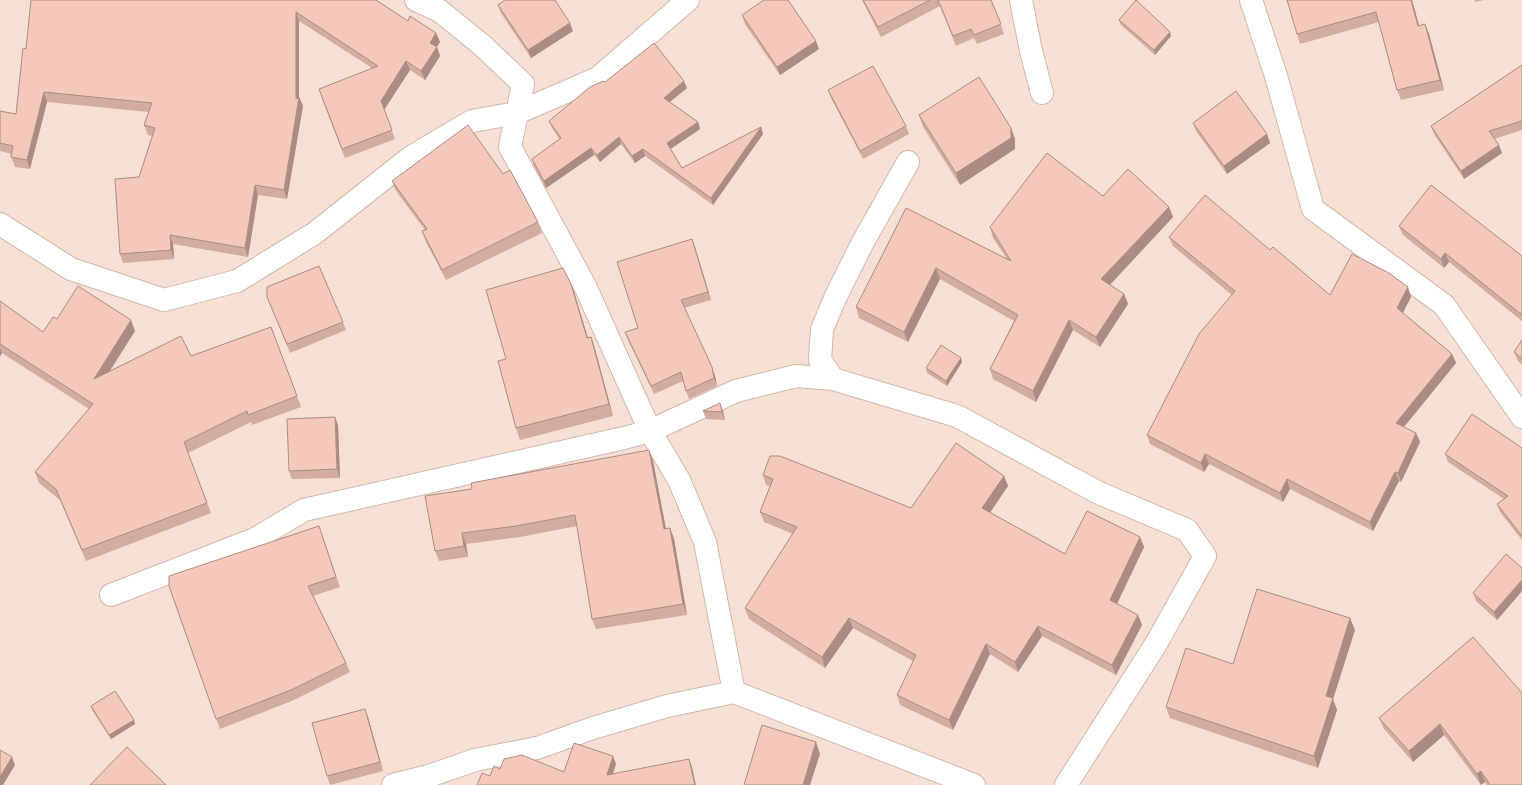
<svg xmlns="http://www.w3.org/2000/svg" width="1522" height="785" viewBox="0 0 1522 785" font-family="Ubuntu,sans-serif">
<style>
.residential{fill:#f5e0d3}
.lines{fill:none;stroke-linecap:round;stroke-linejoin:round}
.street-casing{stroke:#d2b8ac;stroke-width:24}
.street{stroke:#fff;stroke-width:22}
.wall{fill:#d2aca1}
.shaded-wall{fill:#ab8c83}
.building{fill:#f4c8bb;stroke:#ab8c83}
</style>
<rect width="100%" height="100%" fill="#fdf0e5"/>
<path class="residential" d="M0,0H1522V785H0Z"/>
<g class="lines">
<g class="street-casing">
<path id="street" d="M416,0L440,11L483,46L523,84L510,147L585,286L650,431L679,480L705,542L734,692L974,785
M1021,0L1031,51L1042,93
M1251,0L1276,76L1313,209L1444,305L1522,417
M0,224L71,269L164,300L237,281L315,233L411,157L472,121L517,113L598,78L688,0
M833,379L820,360L822,329L836,296L863,242L908,162
M111,595L255,539L304,510L624,438L650,431L736,391L796,376L833,379L957,416L1099,493L1187,530L1205,556L1156,644L1066,785
M393,785L429,776L475,760L537,748L593,728L667,706L734,692"/>
</g>
<use href="#street" class="street"/>
</g>
<path class="wall" d="M376,0L408,21L436,33L440,42L437,47L440,56L425,80L410,70L384,110L395,139L345,158L322,99L372,68L299,21V97L303,106L287,199L258,195L248,257L173,244L174,259L123,263L120,254L139,177L152,136L148,135L144,125L149,112L47,102L30,169L15,167L11,157L12,154L0,151V111L16,114L26,49Z
M862,0H991L1004,34L977,44L974,38L956,46L940,6L881,37Z
M1412,0L1419,26L1425,24L1429,34L1444,90L1401,100L1397,90L1379,22L1300,44L1297,34Z
M1475,0H1484L1475,2Z
M498,5L573,31L531,58L501,13Z
M742,15L819,49L780,75L745,24Z
M1119,20L1171,36L1155,55L1120,24Z
M1522,65V130L1494,139L1502,153L1464,179L1434,134L1431,126Z
M605,82L687,88L670,102L698,122L700,129L670,149L682,168L761,127L763,134L713,205L645,156L635,163L621,144L600,162L594,155L546,188L534,166L532,159L560,140L552,128L549,121Z
M828,90L906,126L909,134L863,159L831,98Z
M919,115L1011,128L1015,139V149L960,185L923,127Z
M1193,123L1267,134L1270,143L1227,174L1196,131Z
M392,181L538,222L542,233L446,280L426,242L422,231L425,230L396,191Z
M1103,196L1169,207L1173,217L1110,285L1124,294L1128,304L1100,347L1073,330L1036,402L993,379L990,369L1014,321L940,279L908,342L859,318L856,307L906,208L1007,259L993,238L990,227Z
M1399,226L1522,256V321L1449,262L1444,268L1403,235Z
M1169,237L1270,250L1330,295L1411,297L1403,313L1452,354L1456,363L1404,427L1416,433L1420,442L1401,482L1399,481L1373,531L1290,489L1283,502L1209,464L1204,472L1150,444L1147,435L1232,295L1173,246Z
M695,247L711,300L684,308L715,376L717,386L689,399L686,391L683,381L654,394L628,340L625,332L638,328Z
M571,284L575,295L588,338L591,337L595,349L613,416L520,440L516,428L506,359Z
M267,297L343,322L346,330L290,353Z
M0,301L43,332L57,319L135,331L110,371L191,356L271,327L301,407L252,425L251,422L188,453L211,513L86,561L60,500L39,483L35,472L89,409L2,353L0,356Z
M1522,340V365L1518,361L1514,352Z
M961,358L962,362L947,386L927,373L926,368Z
M703,411H723L725,420L706,419Z
M338,425L340,478L292,479L289,471Z
M1522,448V540L1500,512L1497,504L1504,499L1448,462L1445,454Z
M653,461L666,528H670L674,539L687,615L596,629L592,619L577,526L520,537L466,544L468,557L439,561L435,551L425,496Z
M763,475L911,508L1004,476L1008,486L990,513L1065,554L1140,537L1144,547L1117,604L1138,615L1142,625L1116,675L1042,636L1018,672L990,654L953,730L900,705L897,695L913,661L853,628L825,668L749,619L745,608L793,534L764,522L760,512L770,486L766,485Z
M322,535L340,587L313,596L346,663L350,672L294,700L220,729L169,586Z
M1522,568V591L1497,620L1476,601L1473,593Z
M1355,630L1333,699L1337,710L1318,768L1170,718L1166,707L1233,664Z
M1473,637L1522,785H1487L1485,782L1481,785L1444,735L1413,762L1384,729L1379,718Z
M91,706L134,720L135,724L111,739L92,710Z
M368,717L383,771L330,785L327,776Z"/>
<path class="shaded-wall" d="M1411,0H1412L1422,36L1418,26Z
M296,12L299,21V99V97L303,106L287,199L284,190L296,99Z
M570,23L573,31L531,58L528,50Z
M1425,24L1429,34L1444,90L1440,80Z
M1170,32L1171,36L1155,55L1154,50Z
M436,33L440,42L433,52L430,43Z
M816,41L819,49L780,75L777,67Z
M437,47L440,56L425,80L421,71Z
M406,61L410,70L384,110L381,101Z
M684,81L687,88L666,105L664,98Z
M44,92L47,102L30,169L27,160Z
M698,122L700,129L669,150L667,143Z
M761,127L763,134L713,205L711,198Z
M1011,128L1015,139V149L960,185L956,173Z
M1267,134L1270,143L1227,174L1224,166Z
M619,137L621,144L600,162L597,155Z
M1499,145L1502,153L1464,179L1461,171Z
M591,148L594,155L546,188L544,181Z
M643,149L645,156L635,163L632,156Z
M255,185L258,195L248,257L245,248Z
M1169,207L1173,217L1105,290L1101,279Z
M170,235L173,244L174,259L171,250Z
M692,239L695,247L711,300L708,292Z
M1445,253L1449,262L1444,268L1441,259Z
M936,268L940,279L908,342L904,332Z
M571,284L575,295L591,349L587,338Z
M1408,287L1411,297L1400,318L1397,308Z
M1124,294L1128,304L1100,347L1096,337Z
M131,320L135,331L98,389L94,379Z
M1069,320L1073,330L1036,402L1033,391Z
M591,337L595,349L613,416L609,404Z
M0,348L2,353L0,356Z
M1452,354L1456,363L1399,433L1396,423Z
M961,358L962,362L947,386L946,381Z
M712,367L715,376L717,386L714,378Z
M720,403L723,411L725,420L722,412Z
M335,417L338,425L340,478L337,469Z
M1416,433L1420,442L1401,482L1398,473Z
M649,450L653,461L668,540L664,529Z
M1205,454L1209,464L1204,472L1201,463Z
M1395,472L1399,481L1373,531L1370,522Z
M1004,476L1008,486L986,518L982,508Z
M1287,479L1290,489L1283,502L1280,493Z
M670,528L674,539L687,615L683,604Z
M462,533L466,544L468,557L464,546Z
M1140,537L1144,547L1114,610L1110,600Z
M1522,580V591L1497,620L1494,612Z
M1138,615L1142,625L1116,675L1112,665Z
M849,618L853,628L825,668L822,657Z
M1350,618L1355,630L1333,699L1337,710L1318,768L1314,756L1326,696Z
M1038,626L1042,636L1018,672L1015,662Z
M986,644L990,654L953,730L949,720Z
M365,709L368,717L383,771L380,762Z
M134,720L135,724L111,739L109,735Z
M1440,724L1444,735L1413,762L1409,751Z
M816,742L820,754L810,785H803Z
M613,756L616,764L610,783L607,775Z
M12,757L15,765L3,785H0V777Z
M689,759L692,767L696,785H695Z
M1481,771L1485,782L1481,785L1477,774Z"/>
<path class="building" d="M31,0H376L408,21L410,16L436,33L430,43L437,47L421,71L406,61L381,101L392,130L342,149L319,89L378,66L296,12V99L299,97L284,190L255,185L245,248L170,235L171,250L120,254L115,179L139,177L155,128L144,125L152,103L44,92L27,160L11,157L13,146L0,143V111L16,114L23,48L26,49Z
M505,0H555L570,23L528,50L498,5Z
M764,0H788L816,41L777,67L742,15Z
M863,0H930L878,27Z
M938,0H991L1001,24L974,35L971,29L953,36Z
M1136,0L1170,32L1154,50L1119,20Z
M1287,0H1411L1418,26L1425,24L1440,80L1397,90L1376,12L1297,34Z
M654,43L684,81L664,98L698,122L667,143L682,168L761,127L711,198L643,149L632,156L619,137L597,155L591,148L544,181L532,159L561,138L549,121L590,87L603,81L605,82Z
M1522,65V121L1489,131L1499,145L1461,171L1431,126Z
M873,66L906,126L860,151L828,90Z
M979,77L1011,128V138L956,173L919,115Z
M1236,91L1267,134L1224,166L1193,123Z
M468,125L503,174L510,170L538,222L442,270L422,231L427,229L392,181Z
M1047,153L1103,196L1128,169L1169,207L1101,279L1124,294L1096,337L1069,320L1033,391L990,369L1018,315L936,268L904,332L856,307L906,208L1011,261L990,227Z
M1431,185L1522,256V315L1445,253L1441,259L1399,226Z
M1205,195L1270,250L1273,247L1330,295L1352,254L1389,273L1408,287L1397,308L1452,354L1396,423L1416,433L1398,473L1395,472L1370,522L1287,479L1280,493L1205,454L1201,463L1147,435L1199,334L1235,291L1169,237Z
M692,239L708,292L681,300L712,367L714,378L686,391L681,372L651,386L625,332L638,328L617,262Z
M319,266L343,322L287,344L267,297V287Z
M563,268L571,284L587,338L591,337L609,404L516,428L498,361L506,359L486,290Z
M78,286L131,320L94,379L181,336L191,356L271,327L297,396L248,415L247,411L184,442L207,503L82,550L56,489L35,472L93,404L0,344V301L43,332L53,317L57,319Z
M1522,340V359L1514,352Z
M941,345L961,358L946,381L926,368Z
M720,403L722,412L703,411Z
M1472,414L1522,448V536L1497,504L1508,496L1445,454Z
M335,417L337,469L289,471L287,419Z
M956,443L1004,476L982,508L1065,554L1087,511L1140,537L1110,600L1138,615L1112,665L1038,626L1015,662L986,644L949,720L897,695L916,655L849,618L822,657L745,608L797,527L760,512L773,479L763,475L770,456H780L911,508Z
M649,450L664,529L670,528L683,604L592,619L575,515L516,526L462,533L464,546L435,551L425,496L472,489L471,483Z
M319,526L336,577L308,586L346,663L291,690L216,719L169,586V576Z
M1506,554L1522,568V580L1494,612L1473,593Z
M1257,589L1350,618L1326,696L1333,698L1314,756L1166,707L1186,648L1233,664Z
M1473,637L1522,693V785H1490L1481,771L1477,774L1440,724L1409,751L1379,718Z
M115,691L134,720L109,735L91,706Z
M365,709L380,762L327,776L312,723Z
M762,725L816,742L803,785H744Z
M574,743L613,756L607,775L689,759L695,785H477L482,773L490,776L494,766L500,769L504,759L522,755L564,772Z
M127,747L166,785H90Z
M0,750L12,757L0,777Z"/>
</svg>
